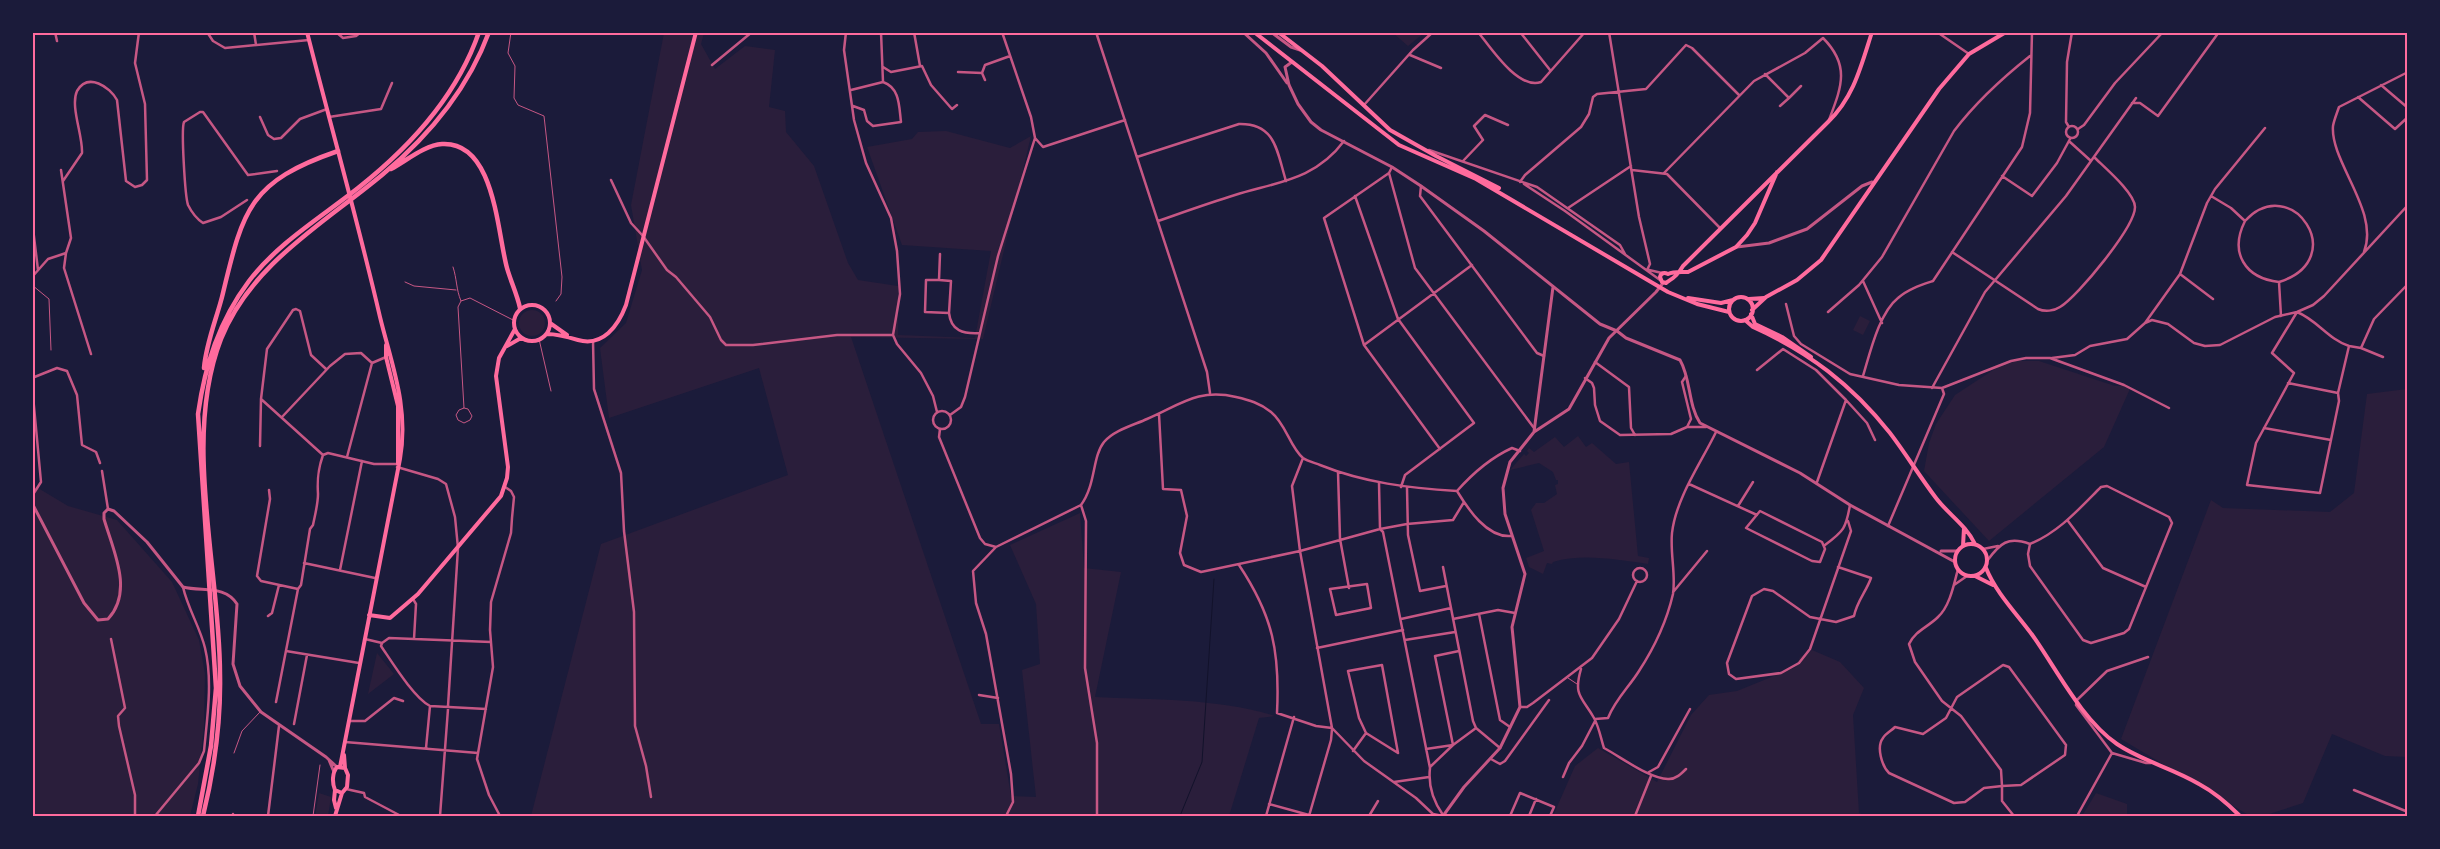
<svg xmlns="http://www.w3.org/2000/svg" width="2440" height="849" viewBox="0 0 2440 849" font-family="Jost,sans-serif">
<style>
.green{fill:#2a1e3b}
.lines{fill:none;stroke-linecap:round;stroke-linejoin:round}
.stream{stroke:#12122b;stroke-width:1}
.service{stroke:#c65784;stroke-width:1}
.minor{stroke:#c65784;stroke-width:2.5}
.tertiary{stroke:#c65784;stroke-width:3}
.secondary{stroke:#ff6b9d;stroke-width:4}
.trunk{stroke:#ff6b9d;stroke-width:4.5}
.neatline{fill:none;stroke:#ff6b9d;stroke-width:2}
</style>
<rect width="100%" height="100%" fill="#1b1b3a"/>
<path class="green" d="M664,33H704L701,44L715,69L745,46L775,50L769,107L785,111L786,132L814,166L848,263L858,280L898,286V335L975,338L991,251L902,245L867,147L912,139L918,132L946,131L1010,148L1031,136L983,339L851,337L981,724H999L1011,796L1036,797L1022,670L1040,664L1036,604L1010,545L1080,513L1084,568L1121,572L1095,697C1154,700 1217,698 1275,716L1259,718L1229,816H531L601,544L788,475L759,368L609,418L600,348L626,323L642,270L631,205Z
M1393,33H1424L1408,46Z
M519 323a13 13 0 1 1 26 0a13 13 0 1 1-26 0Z
M1860,316L1870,321L1863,335L1853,330Z
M2007,361H2039L2115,386H2129V391L2104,447L1989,541L1924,471L1929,443L1936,424L1955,395Z
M2407,389V757L2385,756L2332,734L2303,803L2263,816H2250L2121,739L2211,500L2223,508L2330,512L2354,493L2367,394Z
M1578,436L1586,447L1592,443L1616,464L1629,462L1638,556L1649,558L1648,564C1618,560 1583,553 1553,562L1552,564L1547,563L1543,574L1529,567L1526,558L1544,551L1531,510L1536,503H1544L1557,494L1555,485L1558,484V480H1556L1553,472L1539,463L1510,470L1524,454L1526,456L1529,453L1527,451L1529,448L1534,452L1555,437L1564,447Z
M33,485L68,506L117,520L172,582L199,640L205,674L204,725L198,784L190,816H33Z
M1812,650L1840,662L1864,688L1853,715L1859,813L1867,816H1553L1575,766L1598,748L1657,782L1691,715L1709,695L1737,691L1796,667L1800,657Z
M377,653L394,674L368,694Z
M319,793L331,797L328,816H315Z
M2096,793L2127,804V816H2082Z"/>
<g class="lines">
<path class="stream" d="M1180,816L1202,762L1214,579"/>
<path class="service" d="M511,32L508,53L515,66L514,98L518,105L544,116L562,277L561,294L556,301
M453,267C457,279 456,289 461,301L470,298L513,320
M405,282L414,286L456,290
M32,285L49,299L51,350
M461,301L458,307L464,408L459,410L456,415L458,420L464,423L470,420L472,416L468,409L464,408
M539,339L551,391
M1568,678L1577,684
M234,753L242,731L260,712
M313,816L320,765"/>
<path class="minor" d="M55,32L57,41
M207,32L213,41L225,48L309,40
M254,32L256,45
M336,32L343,38L356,36L361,32
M846,32L844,50L854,120L866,163L891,218L897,251L900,294L893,335L897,344L921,373L933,396L937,412
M914,32L920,66
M1002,32L1031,117L1035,138L1043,147L1125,120
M1096,32L1207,372L1210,393
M1478,32C1491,48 1518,90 1541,82L1585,32
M1520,32L1550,70
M1609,32L1639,217L1650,264L1647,270
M1937,32L1969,54
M1410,55L1441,68
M712,65L752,32
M883,67L891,72L922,66L931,85L952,109L957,105
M958,72L982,73
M1765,74L1789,98L1801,86
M985,80L982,73L985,65L1010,56
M2381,85L2408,108
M851,90L883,82L881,32
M2358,97L2395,129L2408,117
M2132,103H2140L2158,116L2219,32
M1364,105L1413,50L1433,32
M853,106L864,110L867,121L873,126L901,122C899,106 900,88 883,82
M1780,106L1789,98
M260,117L268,135L274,139L281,138L300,119L327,109
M329,117L381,109L392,83
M2066 132a6 6 0 1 1 12 0a6 6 0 1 1-12 0Z
M2069,127L2066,122L2067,62L2072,32
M2078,129L2084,125L2115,83L2163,32
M2070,142L2091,161
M1429,150L1537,187L1620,245L1625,254
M1137,157L1239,124C1276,123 1277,152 1286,181
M1463,161L1483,140L1474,126L1485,115L1508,125
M1392,167L1389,173L1415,268L1534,428
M61,170L71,238L66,253L64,268L91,354
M1632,170L1667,174L1720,228
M1389,173L1324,218L1364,345L1440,449
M1664,173L1754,81L1805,53L1823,38C1851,66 1841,88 1829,120
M2002,176L2032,196L2057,163L2070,139
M611,180L631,223L643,236L667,270L676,277L710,317L721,340L726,345H753L837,335H893
M63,181L82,153C83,136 70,106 77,91C88,72 110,87 117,100L126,181L135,187L142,185L147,180L145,104L135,63L139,32
M1520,182L1525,175L1581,127L1589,114L1593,97L1597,94L1646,89L1686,45L1692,48L1739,95
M1524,184L1565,211L1660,280
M1421,186L1420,196L1537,353L1544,356
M1355,196L1398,319L1474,423L1405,475L1401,487
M2211,196L2231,208L2245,221C2229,253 2245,278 2279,282
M247,200L221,217L203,223C197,219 191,211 188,205C185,196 181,129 184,122L200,112H203L248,175L277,171
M1568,208L1631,166
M32,220L38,270
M1158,221C1184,212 1209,203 1235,195C1277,182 1315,180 1344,141
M2245,221C2291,171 2352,259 2279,282L2281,316
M1952,252L2038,309C2045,312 2054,311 2060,307C2078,296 2135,227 2135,207C2135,193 2104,167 2094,157
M2364,252C2380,211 2330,162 2333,126C2334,120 2337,113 2339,107L2408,72
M1649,270L1662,273
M2180,274L2213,299
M32,277L48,259L66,253
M939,280H926L925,312L949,313L951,281L939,280L940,254
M1863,281L1882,323
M1786,304L1794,336L1801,344L1850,374L1899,385L1942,388L2011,361L2026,358H2050L2124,385L2169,408
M1828,312L1859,285L1882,257L1954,131C1976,102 2001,79 2030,56
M2297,312C2317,320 2328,339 2349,346L2338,393L2339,401L2320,493L2247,485L2256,443L2294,373L2272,353Z
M949,313C951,331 963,334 980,333
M2145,323L2180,274L2207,203L2215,189L2265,128
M593,341L594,389L621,473L624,531L634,612L635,726L646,766L651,797
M1364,345L1472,265
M2349,346L2361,348L2383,357
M2361,348L2374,319L2408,284
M2052,358L2075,355L2090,346L2127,339L2145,323L2152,320L2168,324L2194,343L2205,346L2220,345L2275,317L2297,312L2313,305L2324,296L2408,205
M1595,362L1629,387L1631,428L1635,435
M1757,370L1783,349L1816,370L1846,400L1817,482
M1686,376L1682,382L1691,419L1687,427
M1863,376C1870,353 1879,313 1898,298C1908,289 1921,285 1933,281L2022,147L2030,113L2032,32
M32,378L57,368L67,371L77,395L82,445L96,452L100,463
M1585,378L1592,383L1594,388L1595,405L1600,421L1620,435L1671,434L1687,427H1706
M2288,383L2338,393
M32,385L41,482L32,496
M1932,388L1985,292L2066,196L2136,98
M261,399L323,455L328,453L374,464H398
M1846,400L1867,423L1875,440
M933 420a9 9 0 1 1 18 0a9 9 0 1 1-18 0Z
M1159,414L1163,489L1181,490L1187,516L1180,553L1184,565L1201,572L1300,551L1380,529L1407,524L1453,520L1464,502
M950,415L961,407L965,397L998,256L1035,138
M282,417L330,366L345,354L361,353L372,363L386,357
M2264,428L2331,440
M940,429L939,437L980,538L985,544L996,547
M260,446L261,399L267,349L293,310L296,309L300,311L311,355L326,369
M347,457L372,363
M1303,458L1292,486L1300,551L1332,728L1364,761L1416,798L1433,814L1443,816
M397,467L438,479L446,484L455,517L458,548L448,706
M102,471L108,509
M1338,472L1340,539L1349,588
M1379,483L1380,529L1383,532L1430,768C1428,785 1433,801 1443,815
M1689,484L1757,515
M1407,488L1408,535L1420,591L1446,586
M269,490L270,499L257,576L261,581L298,589
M1457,491C1473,473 1490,458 1512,448L1520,451
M1457,491C1468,509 1487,538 1511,536
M1081,505L1086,521L1085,668L1097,743V816
M1738,506L1753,482
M1760,511L1822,542L1825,549L1820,562L1812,561L1746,528Z
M2068,521L2103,568L2146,587
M1888,526L1944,394L1942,388
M1825,545C1844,531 1846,528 1850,505
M1983,549L1998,546
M1987,561C2000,543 2008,536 2030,544C2059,532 2079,509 2101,487L2107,486L2169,517L2172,523L2129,629L2124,633L2091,643L2083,640L2030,566L2028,554L2030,544
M304,563L375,578
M1239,565C1273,616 1280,652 1277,713L1316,726L1332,728
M1443,567L1473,721L1476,728L1500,748
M1838,567L1871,578C1866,592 1857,601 1854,616L1836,622L1810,617L1773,591L1764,589L1752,596L1727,663L1729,674L1736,679L1781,673L1799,663L1810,649L1851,531L1848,521
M1633 575a7 7 0 1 1 14 0a7 7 0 1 1-14 0Z
M1958,569C1954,584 1950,606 1938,617C1928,627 1915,631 1909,644L1915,662L1942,701L1961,716L2001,770L2002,786L1984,788L1965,802L1954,803L1889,773C1882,766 1876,747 1883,738C1885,734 1891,731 1895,727L1923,734L1946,718L1957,697L2003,665L2009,667L2066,745L2065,755L2021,785L2002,786V801L2014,816
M340,570L362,461
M1367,584L1371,608L1336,615L1330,589Z
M1954,585L1967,576
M1674,591L1707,551
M413,599L416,604L414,639
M1479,614L1500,720L1510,727
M268,616L272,613L279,585
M1401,619L1451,608
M1453,619L1498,610L1515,613
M111,639L125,708L118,716L119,726L135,795V816
M365,639L382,643L381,646C392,662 414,698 430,706
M1405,640L1455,632
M382,643L389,638L491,642
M1317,648L1403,630
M286,651L359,663
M2148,657L2107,671L2077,700L2076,705L2112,753L2146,763H2151
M1581,669C1573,696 1582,697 1594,718C1599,727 1601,739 1604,748C1621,757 1651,780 1669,779C1676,779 1681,774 1686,769
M979,695L998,698
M276,702L298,589L301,585L310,529L313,525C315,515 318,504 318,494C317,479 318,469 323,455
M1520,707H1527L1533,703L1592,658L1619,619L1637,581
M1595,719L1608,718C1615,700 1629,687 1639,671C1654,648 1667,620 1673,594C1676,575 1670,553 1672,533C1676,498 1701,463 1716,432
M349,721H365L394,698L403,701
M294,724L307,655
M345,742L478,753
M426,748L430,706L486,709
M1426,749L1453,745L1435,656L1459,651
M1353,751L1366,733L1359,718L1348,671L1382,665L1398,753L1366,733
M1491,759L1500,764L1505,761L1549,700
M1430,767L1453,745L1476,728
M1649,772L1658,767L1690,709
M1563,777L1569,763L1582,746L1595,721
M1394,782L1429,777
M346,789L364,793L365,797L401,816
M2354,790L2408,812
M1269,804L1309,815
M155,816L199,763L204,751C207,719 213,681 205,648C200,627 188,609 183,587
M233,816V814
M268,816L279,726
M440,816L448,709
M500,816L489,795L477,759L493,667L490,630L491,602L511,533L512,518L514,497L511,491L505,487
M1006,816L1013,802L1011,774L986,634L976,603L973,571L996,547L1081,505C1096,485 1092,457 1104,442C1114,430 1134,425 1147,419C1180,405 1198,388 1236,397C1249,400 1260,403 1271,412C1286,424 1290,447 1303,458C1307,461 1315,463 1320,465C1365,483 1409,488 1457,491
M1266,816L1294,717
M1309,816L1331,740L1332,729
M1369,816L1378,801
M1510,816L1520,793L1554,807L1550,816
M1529,816L1536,799
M1635,816L1651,776
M2077,816L2112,753"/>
<path class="tertiary" d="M1243,32L1266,53L1287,83
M1271,32L1291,47L1300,50
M1292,62L1285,67L1289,85L1298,104L1311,122L1321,130L1392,167L1421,186L1484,231L1600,324L1617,331L1626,338L1680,360C1691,379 1688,405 1700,423L1800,473L1850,505L1955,562
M1737,247L1769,243L1807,229L1862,186L1872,182
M1534,432L1569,409L1609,338L1656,292L1663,283
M32,503L84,603L98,620L108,619C134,591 113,550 104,519V513L108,509L114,511L147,542L183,587C203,592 225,585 237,604L233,664L240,686L261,712L326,757L337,767
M1941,551H1958
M329,760L334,772
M1443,816L1464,787L1500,748L1520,707L1512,627L1525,574L1505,514L1503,488L1510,462L1534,432L1553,287"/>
<path class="secondary" d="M307,32C331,127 358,222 380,317C392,366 409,407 400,459L340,767
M1254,32L1399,145L1476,179L1668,292L1697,304L1729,312
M1278,32L1322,66L1390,130L1436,156L1499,188
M1777,172L1755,223L1747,235L1736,247L1688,272C1682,272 1674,271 1668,274C1664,272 1661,273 1660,277L1662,282L1666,283C1673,278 1678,275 1683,266L1828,122C1854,97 1861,66 1872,32
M1729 309a12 12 0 1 1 24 0a12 12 0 1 1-24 0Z
M1688,298L1721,303L1733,300
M1749,299L1764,298
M514 323a18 18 0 1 1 36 0a18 18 0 1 1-36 0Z
M1752,310L1766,297L1797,280L1821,260L1939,89L1969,54L2006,32
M1751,314L1755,324L1782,337L1811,357
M1745,320L1753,327C1809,352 1852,385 1890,433C1906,454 1920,477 1936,498C1948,514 1966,525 1975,544
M550,323L567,335
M547,334C558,334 568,337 578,340C603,347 618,326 626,305L696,32
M386,345V357L398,406V464
M507,346L521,338
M1955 560a16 16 0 1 1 32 0a16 16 0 1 1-32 0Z
M1963,546L1964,528
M1986,568C1996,593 2017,614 2033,636C2057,670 2082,720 2117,744C2142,761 2172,768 2199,784C2214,792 2228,804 2240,816
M1975,576L1993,585
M369,615L390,618L418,594L501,496L507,478L508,467L496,376L499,358L515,329
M344,755L345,768
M337,767L345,768L348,775L347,787L342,793L335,790C332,783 332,773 337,767Z
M335,790L334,800L336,808
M335,816L342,793"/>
<path class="trunk" d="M391,169C406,161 425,145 442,144C495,141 497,232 507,268C511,282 517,294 520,308
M204,368C206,344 216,320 222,297C243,210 248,182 338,151
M198,816L211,746L216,688L198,414C205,365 219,321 249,281C278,243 320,218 358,188C410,147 457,96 479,32
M203,816C214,771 221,721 220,674C220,569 182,439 221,339C251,264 323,224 382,175C429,136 468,89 489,32"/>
</g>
<rect width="2440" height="849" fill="none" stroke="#1b1b3a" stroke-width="68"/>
<rect x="34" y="34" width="2372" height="781" class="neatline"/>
</svg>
